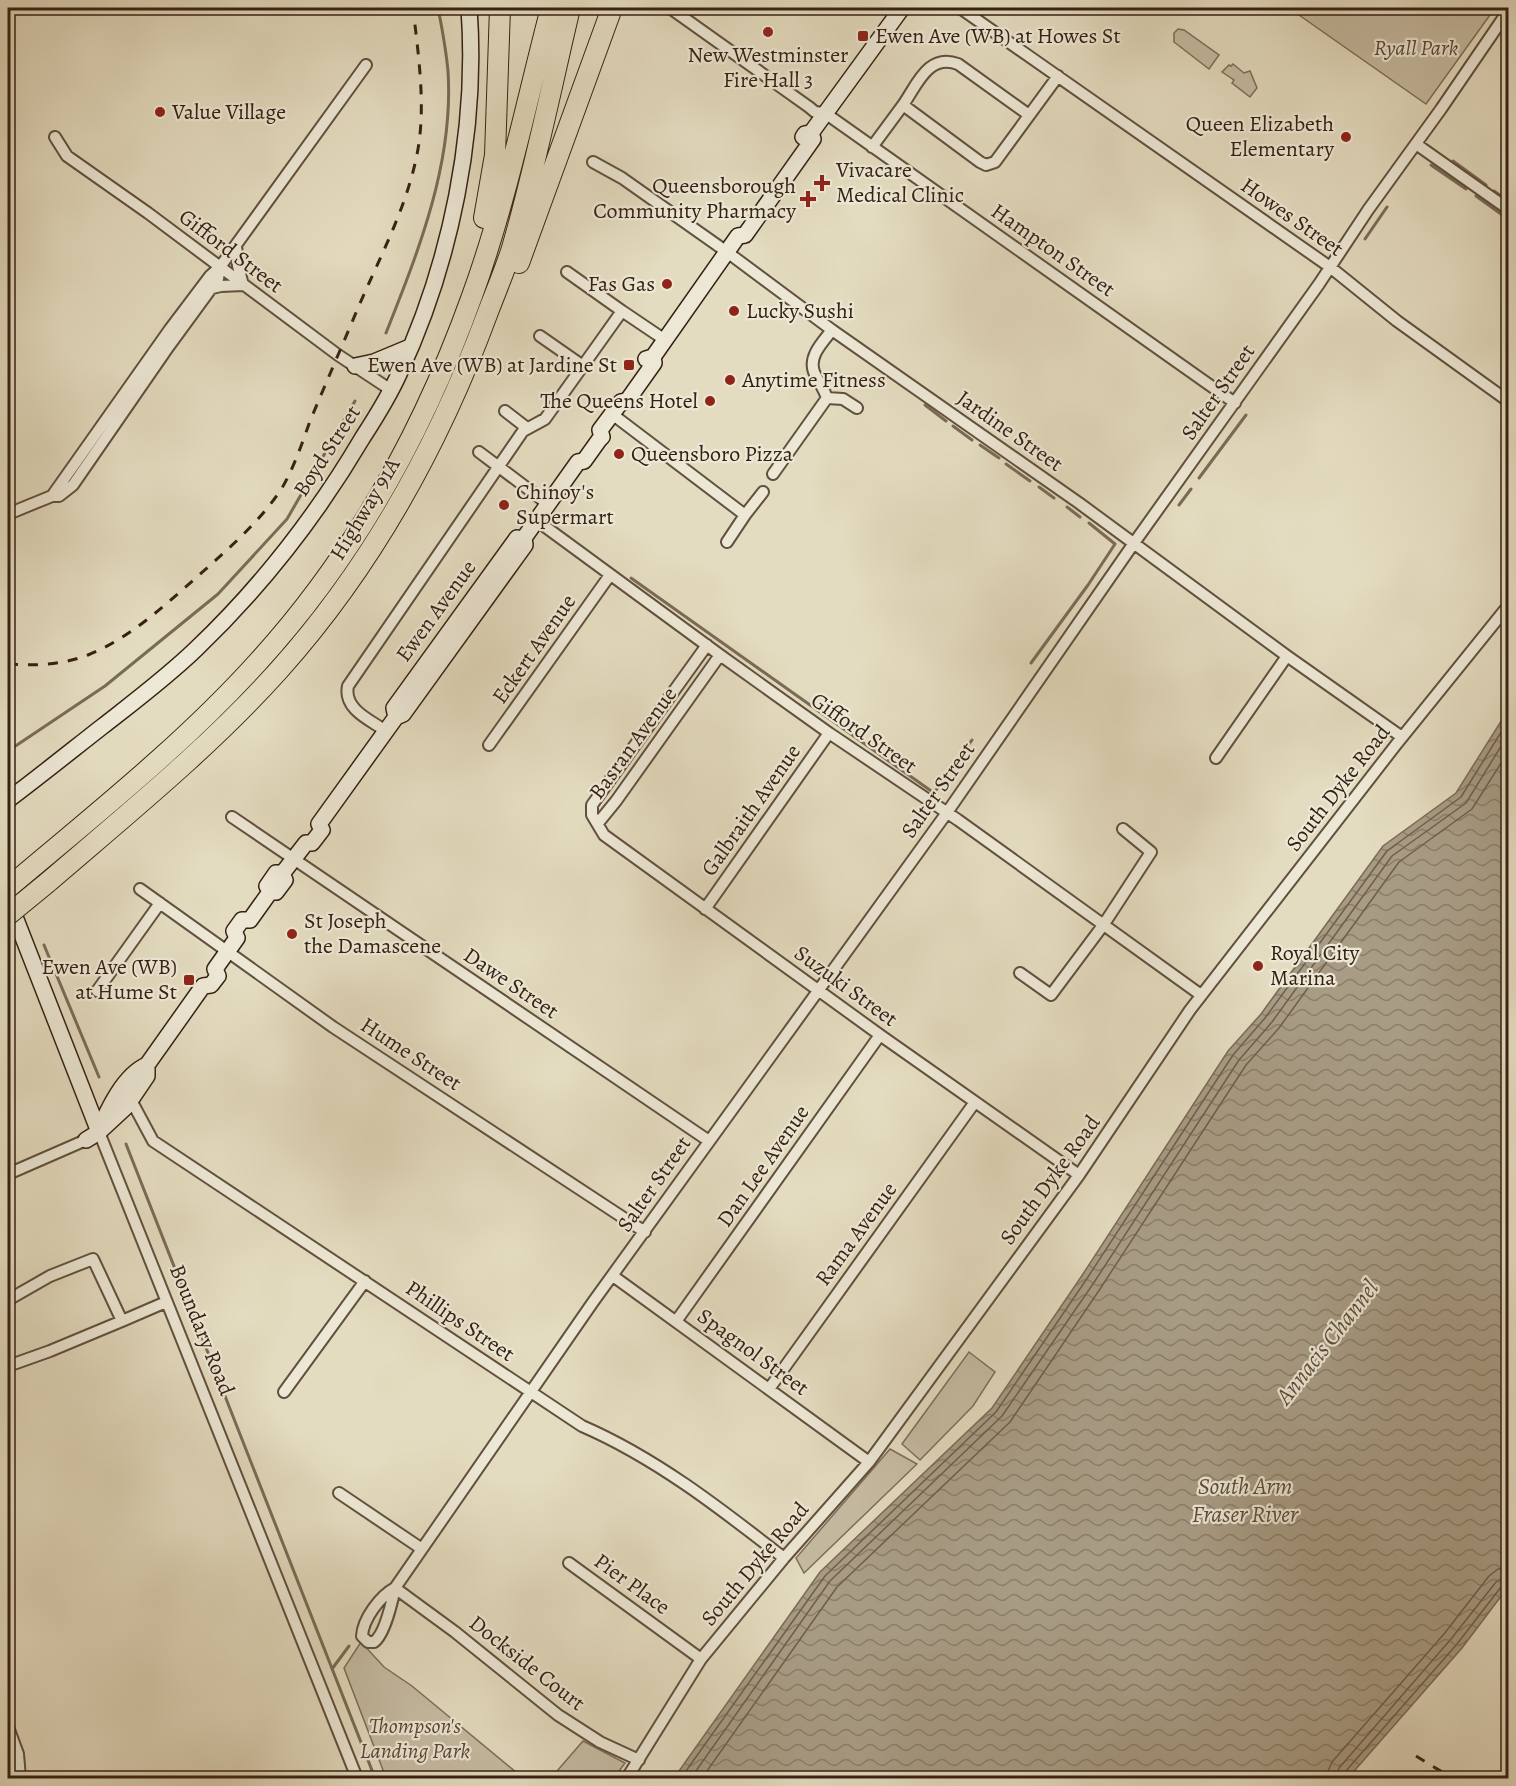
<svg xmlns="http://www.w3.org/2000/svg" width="1516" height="1786" viewBox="0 0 1516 1786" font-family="Alegreya,serif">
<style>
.green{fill:#c6bca3;stroke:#7e6e5b;stroke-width:1.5}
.water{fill:url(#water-waves);stroke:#7a6b57;stroke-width:1.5}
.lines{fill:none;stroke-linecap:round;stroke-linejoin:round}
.shore{stroke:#6e5e4c;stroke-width:1.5}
.stream{stroke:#7a6b57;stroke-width:3}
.street-casing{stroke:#61503e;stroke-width:14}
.secondary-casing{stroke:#352113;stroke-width:18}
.highway-casing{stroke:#352113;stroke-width:22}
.street{stroke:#ede8d6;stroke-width:10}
.secondary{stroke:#ede8d6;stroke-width:15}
.highway{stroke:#e4dcc0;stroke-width:20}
.rail{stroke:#352113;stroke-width:3;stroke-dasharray:10 10;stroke-linecap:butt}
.highway-bridge-casing{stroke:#352113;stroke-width:22;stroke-linecap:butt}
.highway-bridge{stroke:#e4dcc0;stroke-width:20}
.poi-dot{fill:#8f2418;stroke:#ede8d6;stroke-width:2}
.labels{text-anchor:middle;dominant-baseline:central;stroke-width:4.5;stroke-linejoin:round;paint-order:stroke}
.poi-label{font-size:22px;fill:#352113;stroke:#ede8d6;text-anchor:start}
.park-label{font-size:22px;font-style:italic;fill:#594837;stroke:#ede8d6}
.street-label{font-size:22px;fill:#352113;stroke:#ede8d6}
.water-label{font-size:24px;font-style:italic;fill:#5d4c3b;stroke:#ede8d6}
</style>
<defs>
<pattern id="water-waves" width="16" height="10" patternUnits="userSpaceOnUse" patternTransform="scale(1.5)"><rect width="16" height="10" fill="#a89c85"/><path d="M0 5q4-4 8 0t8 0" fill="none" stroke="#8a7f6c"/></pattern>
</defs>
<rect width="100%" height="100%" fill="#e4dcc0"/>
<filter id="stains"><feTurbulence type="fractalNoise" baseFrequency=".00333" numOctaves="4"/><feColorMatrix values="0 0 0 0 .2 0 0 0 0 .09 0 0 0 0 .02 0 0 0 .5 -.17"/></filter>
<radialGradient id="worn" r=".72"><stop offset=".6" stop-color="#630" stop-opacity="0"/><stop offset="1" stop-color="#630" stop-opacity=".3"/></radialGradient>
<path class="green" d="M1289,8H1495L1426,104Z
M1178,29L1184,30L1219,55L1209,69L1174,42V33Z
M1233,64L1244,73L1250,71L1257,88L1250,97L1232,83L1234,80L1222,72L1229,65L1231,66Z
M969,1352L995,1372L973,1406L920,1460L902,1444Z
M890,1449L917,1464L804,1573L796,1558Z
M361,1642L384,1667L412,1686L523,1778H386L344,1668Z
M583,1741L625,1763L614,1778H551Z"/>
<path class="water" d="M1508,710V1587L1462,1648L1348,1778H674L820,1572L992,1408L1081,1277L1228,1051L1261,1014L1383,846L1456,793Z"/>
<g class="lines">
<path class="shore" d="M681,1778L825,1576L996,1412L1086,1280L1233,1055L1265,1018L1387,851L1461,797L1508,721
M691,1778L830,1581L1002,1416L1093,1284L1239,1060L1272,1022L1392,856L1466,803L1508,735
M702,1778L837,1587L1010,1422L1100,1289L1246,1065L1279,1028L1399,862L1472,809L1508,752
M1327,1778L1328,1771L1332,1762L1444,1634L1489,1576L1498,1569L1508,1568
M1336,1778L1339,1768L1451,1639L1496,1582L1502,1578L1508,1577
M1344,1778L1345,1772L1457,1644L1501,1587L1508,1584"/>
<path class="stream" d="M1488,8L1493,12
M1453,161L1486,185
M1431,165L1466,189
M1494,191L1508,201
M1476,196L1508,219
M1365,239L1387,207
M386,333C419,250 454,162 448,71C446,50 442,28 438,8
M925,405L946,421
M953,426L972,440
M980,445L999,458
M1006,464L1030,481
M1199,478L1246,415
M1039,487L1054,498
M1179,505L1191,489
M1067,507L1080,517
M631,578L934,793L972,740
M1031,663L1088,585L1115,544L1089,523
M8,751L105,686L218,594L287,519L355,401
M44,945L99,1077
M126,1144L375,1778
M332,1669L349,1646"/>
<g class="street-casing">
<path id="street" d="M670,8L809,107L815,112L825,113L1235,403
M960,8L1330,267L1397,321L1508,401
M903,105C917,85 928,53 958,64L1029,115
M55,137L67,156L148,213L338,355L391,390
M1416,144L1508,209
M872,147L903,105L980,162L986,165L995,162L1058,76
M593,162L622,178L727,252L832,330L1079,503L1287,656L1402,737
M567,272L622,311
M212,288L221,286L243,285L238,266L236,245
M540,336L583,366
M827,398L843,399L857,408
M505,411L527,428
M612,414L745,515L763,492
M479,452L548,504
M773,474L827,398C824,389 818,381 814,372C808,356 823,342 832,330
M52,496L170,329L210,276L220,267L366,65
M8,514L52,496H59L73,485L169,346L218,279L220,267
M536,520L720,655L829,733L958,820L1201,995
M727,542L745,515
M707,645L592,805V815L604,835L880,1035L1079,1175
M386,731C370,720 343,709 348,686L523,431L545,419L622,311L665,340
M489,745L610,575
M1216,758L1287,656
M232,817L709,1141
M598,823L616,801L720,655
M140,889L333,1027L645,1232
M705,909L829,733
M1020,973L1051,995L1104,924L1151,852L1123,829
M97,991L160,903
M131,1100L153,1141L582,1426C656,1458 721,1509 784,1558
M99,1132L357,1778
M8,1174L86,1140
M613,1276L869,1462
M8,1300L50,1276L93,1259L122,1321L166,1302
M677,1320L880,1035
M8,1366L50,1351L122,1321
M769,1389L975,1102
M284,1392L365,1281
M339,1493L422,1549
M569,1563L701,1659
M395,1588C380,1596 363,1619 362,1636L368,1642H374C385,1634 392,1602 395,1588L593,1302L946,814L1134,543L1319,284L1368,210L1441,109L1508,11
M395,1588L455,1632L558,1715L600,1742L639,1760
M8,1727L18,1754L20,1778
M627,1778L701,1659L784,1558L869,1462L1079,1175L1190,1010L1395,746L1508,606"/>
</g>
<g class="secondary-casing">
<path id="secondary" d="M803,137L805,134L811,133L902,8
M646,359L653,357L738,236L745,235L813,139L811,133
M355,366L374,362L410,347
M396,717L394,708L517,538
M8,800C40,776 71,751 103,726C135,701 167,677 196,649C262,586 317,515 363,437C376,417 389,396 399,374C451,263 478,130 469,8
M270,892L267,886L276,873L282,874L306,843H312L322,830L319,824L396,717L403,714L525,545L524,538L578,462L584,461L599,440L602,437L600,430L621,402L627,401L654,363L653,357
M8,899L99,1132
M99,1132C107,1110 124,1075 147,1065L203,986L211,985L218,976L215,969L237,938L234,931L242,920H250L270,892H276L285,880L282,874
M86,1140L99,1132L126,1107L147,1076V1065"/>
</g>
<g class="highway-casing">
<path id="highway" d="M484,218L495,155L500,8
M519,263L612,8
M47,883C127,814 209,748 279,670C372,566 440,442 488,312C496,291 505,270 512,248C535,169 551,88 570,8
M8,888C93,816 182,746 257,663C354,557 424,430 472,296C506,203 526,103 551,8"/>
</g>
<use href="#street" class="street"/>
<use href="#secondary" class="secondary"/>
<use href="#highway" class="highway"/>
<path class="rail" d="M8,664C34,666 62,665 88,655C130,638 164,606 198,576C228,549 260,522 282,488C294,467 302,444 310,421C326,383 342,346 358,308C381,254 410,202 419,143C425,98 418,52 413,8
M1416,1756L1452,1778"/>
<g class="highway-bridge-casing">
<path id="highway-bridge" d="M8,915L47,883"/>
</g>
<use href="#highway-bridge" class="highway-bridge"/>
</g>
<g class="poi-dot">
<circle cx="768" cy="32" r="6"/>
<rect x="857" y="30" width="12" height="12" rx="3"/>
<circle cx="160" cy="112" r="6"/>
<circle cx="1346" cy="137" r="6"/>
<path d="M819 174h6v6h6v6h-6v6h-6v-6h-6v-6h6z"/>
<path d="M805 190h6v6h6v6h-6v6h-6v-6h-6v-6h6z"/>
<circle cx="667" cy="284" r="6"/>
<circle cx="734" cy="311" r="6"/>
<rect x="623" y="359" width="12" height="12" rx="3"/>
<circle cx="730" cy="380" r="6"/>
<circle cx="710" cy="401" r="6"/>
<circle cx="619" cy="454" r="6"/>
<circle cx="504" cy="505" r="6"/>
<circle cx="292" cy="934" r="6"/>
<circle cx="1258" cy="966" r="6"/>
<rect x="183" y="974" width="12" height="12" rx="3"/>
</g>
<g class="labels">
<g class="poi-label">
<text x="875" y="36">Ewen Ave (WB) at Howes St</text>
<text x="768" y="55" text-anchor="middle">New Westminster<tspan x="768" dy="25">Fire Hall 3</tspan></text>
<text x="172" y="112">Value Village</text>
<text x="1334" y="124" text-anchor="end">Queen Elizabeth<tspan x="1334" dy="25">Elementary</tspan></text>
<text x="836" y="170">Vivacare<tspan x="836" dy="25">Medical Clinic</tspan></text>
<text x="796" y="186" text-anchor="end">Queensborough<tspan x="796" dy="25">Community Pharmacy</tspan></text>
<text x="655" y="284" text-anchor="end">Fas Gas</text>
<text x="746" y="311">Lucky Sushi</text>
<text x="617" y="365" text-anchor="end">Ewen Ave (WB) at Jardine St</text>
<text x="742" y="380">Anytime Fitness</text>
<text x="698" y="401" text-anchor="end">The Queens Hotel</text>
<text x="631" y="454">Queensboro Pizza</text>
<text x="516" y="492">Chinoy's<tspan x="516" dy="25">Supermart</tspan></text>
<text x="304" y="921">St Joseph<tspan x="304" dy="25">the Damascene</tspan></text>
<text x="1270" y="953">Royal City<tspan x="1270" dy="25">Marina</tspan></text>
<text x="177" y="967" text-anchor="end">Ewen Ave (WB)<tspan x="177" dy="25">at Hume St</tspan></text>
</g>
<g class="park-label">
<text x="1416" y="48">Ryall Park</text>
<text x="415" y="1726">Thompson's<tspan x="415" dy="25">Landing Park</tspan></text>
</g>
<g class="street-label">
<text transform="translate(1292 217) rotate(35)">Howes Street</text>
<text transform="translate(1053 250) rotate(35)">Hampton Street</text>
<text transform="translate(231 251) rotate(37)">Gifford Street</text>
<text transform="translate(1218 392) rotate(-55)">Salter Street</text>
<text transform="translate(1010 431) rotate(35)">Jardine Street</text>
<text transform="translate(327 451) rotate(-57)">Boyd Street</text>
<text transform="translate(365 509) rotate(-59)">Highway 91A</text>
<text transform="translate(436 611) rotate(-54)">Ewen Avenue</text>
<text transform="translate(534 649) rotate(-55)">Eckert Avenue</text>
<text transform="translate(864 733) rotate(35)">Gifford Street</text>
<text transform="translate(633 743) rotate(-54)">Basran Avenue</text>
<text transform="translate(1338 788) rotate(-52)">South Dyke Road</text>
<text transform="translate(938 790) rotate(-55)">Salter Street</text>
<text transform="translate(751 810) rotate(-55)">Galbraith Avenue</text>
<text transform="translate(511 983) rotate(34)">Dawe Street</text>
<text transform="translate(846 986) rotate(36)">Suzuki Street</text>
<text transform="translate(411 1054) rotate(33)">Hume Street</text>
<text transform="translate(763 1166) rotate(-55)">Dan Lee Avenue</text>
<text transform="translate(1050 1180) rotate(-54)">South Dyke Road</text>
<text transform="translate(654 1184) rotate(-55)">Salter Street</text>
<text transform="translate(856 1234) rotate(-54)">Rama Avenue</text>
<text transform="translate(460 1321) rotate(34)">Phillips Street</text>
<text transform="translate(202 1330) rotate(68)">Boundary Road</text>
<text transform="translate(753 1352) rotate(36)">Spagnol Street</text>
<text transform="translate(755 1564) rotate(-50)">South Dyke Road</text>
<text transform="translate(632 1584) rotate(36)">Pier Place</text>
<text transform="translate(527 1663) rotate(38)">Dockside Court</text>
</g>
<g class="water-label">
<text transform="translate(1327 1342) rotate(-52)">Annacis Channel</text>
<text x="1245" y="1486">South Arm<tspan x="1245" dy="28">Fraser River</tspan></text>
</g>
</g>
<rect width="1516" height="1786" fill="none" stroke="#e4dcc0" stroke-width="30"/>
<rect x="9" y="9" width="1498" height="1768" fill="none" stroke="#352113" stroke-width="3"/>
<rect x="15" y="15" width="1486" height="1756" fill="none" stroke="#352113" stroke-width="1.5"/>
<rect width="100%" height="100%" filter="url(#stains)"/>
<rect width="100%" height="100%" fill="url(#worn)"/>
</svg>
